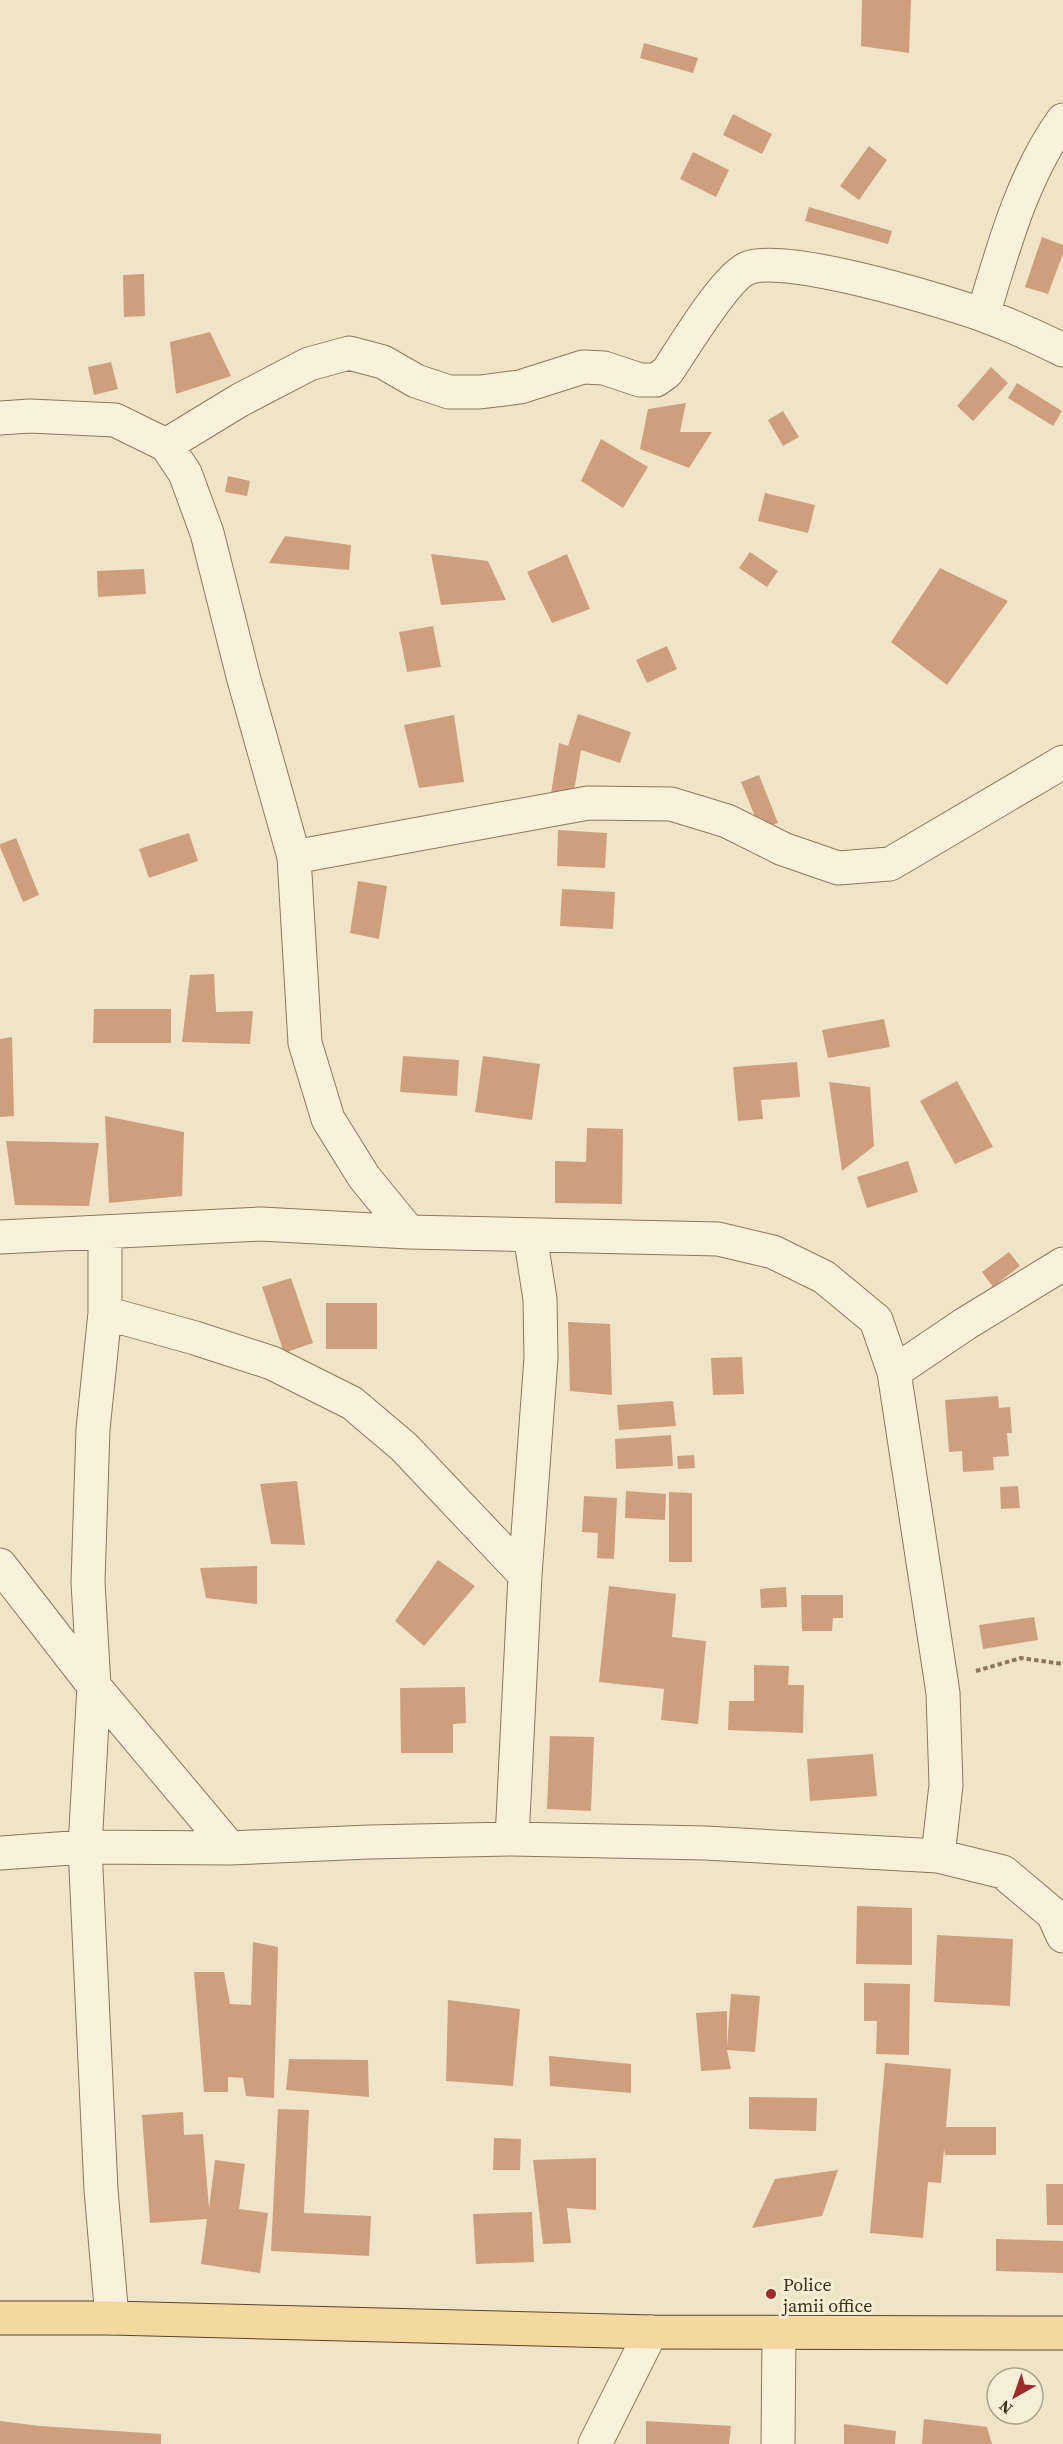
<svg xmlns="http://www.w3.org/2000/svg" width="1063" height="2444" viewBox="0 0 1063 2444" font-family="'Source Serif 4',serif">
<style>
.building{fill:#cf9f7d}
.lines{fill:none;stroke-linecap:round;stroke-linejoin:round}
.minor-casing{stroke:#8d765c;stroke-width:35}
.major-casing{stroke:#5b4430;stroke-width:35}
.path{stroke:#8d765c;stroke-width:4;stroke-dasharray:4.5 3;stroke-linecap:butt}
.minor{stroke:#faf1dc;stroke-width:33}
.major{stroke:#f3d9a0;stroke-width:33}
.poi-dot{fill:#9e2a2b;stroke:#f7eed8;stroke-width:2}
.labels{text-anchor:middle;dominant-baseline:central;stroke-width:6;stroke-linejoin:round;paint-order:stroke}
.poi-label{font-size:18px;fill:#3d2e20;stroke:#f7eed8;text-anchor:start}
</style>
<rect width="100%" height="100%" fill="#f0e4c8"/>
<path class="building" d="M862,0H911L909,53L861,46Z
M644,43L698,58L693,73L640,58Z
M733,114L772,134L762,154L723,135Z
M869,146L887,160L859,200L840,186Z
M693,152L729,170L716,197L680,179Z
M809,207L892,231L888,244L805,221Z
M1042,237L1063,245V254L1048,294L1025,287Z
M144,274L145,316L124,317L123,275Z
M210,332L231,376L176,394L170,342Z
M111,362L118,389L94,395L88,367Z
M991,367L1008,383L973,421L957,406Z
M1017,383L1062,411L1053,426L1008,398Z
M686,403L680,432H712L689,468L640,449L648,409Z
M783,411L799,437L783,446L768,420Z
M601,439L648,467L623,508L581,481Z
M228,476L250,481L247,496L225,492Z
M765,493L815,505L808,533L758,521Z
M285,536L351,545L349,570L269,563Z
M750,552L778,571L767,587L739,568Z
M431,554L488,561L506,600L441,605Z
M567,554L590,609L552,623L527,572Z
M940,568L1008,601L947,685L891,642Z
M144,569L146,594L98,597L97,571Z
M433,626L441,667L407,672L399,632Z
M667,646L677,669L647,683L636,660Z
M578,714L631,732L620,763L581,750L573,797L551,794L559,743L568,746Z
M454,715L464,782L419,788L404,725Z
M759,775L778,823L760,829L741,782Z
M558,830L607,833L605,868L557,866Z
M189,833L198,861L149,878L139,849Z
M16,838L39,895L23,902L0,847V844Z
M358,881L387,886L379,939L350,933Z
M562,889L615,892L613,929L560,926Z
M214,974L216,1012L253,1011L250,1044L182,1042L190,975Z
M94,1009H171V1043H93Z
M884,1019L890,1047L828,1058L822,1030Z
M12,1037L14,1116L0,1117V1039Z
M403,1056L459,1060L457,1096L400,1092Z
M483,1056L540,1064L532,1120L475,1112Z
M797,1062L800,1097L761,1100L763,1119L738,1121L733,1067Z
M957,1081L993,1147L955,1164L920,1101Z
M829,1082L870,1087L874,1146L842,1171Z
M105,1116L184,1132L182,1196L109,1203Z
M587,1128L623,1129L622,1204L555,1203V1161L586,1162Z
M6,1141L99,1143L89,1206L15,1205Z
M908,1161L918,1192L867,1208L857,1177Z
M1009,1252L1020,1266L993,1287L982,1272Z
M291,1278L313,1343L284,1353L262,1287Z
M326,1303H377V1349H326Z
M568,1322L610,1324L612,1395L570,1391Z
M742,1357L744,1394L713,1395L711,1358Z
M998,1396L999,1408L1010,1407L1012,1433H1007L1009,1456L993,1457L994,1470L963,1472L962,1451L949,1452L945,1400Z
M673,1401L676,1426L619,1430L617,1405Z
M671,1435L673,1466L616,1469L615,1439Z
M694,1455L695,1468L678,1469L677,1456Z
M297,1481L305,1545L271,1544L260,1484Z
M1018,1486L1020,1508L1001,1509L1000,1487Z
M626,1491L666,1494L665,1520L625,1518Z
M669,1492L692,1493V1562H669Z
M584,1496L617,1498L614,1559L597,1558L598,1533L582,1532Z
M438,1560L475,1586L424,1646L395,1621Z
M257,1566V1604L206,1598L200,1568Z
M609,1586L676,1594L672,1637L706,1641L698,1724L661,1720L664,1689L599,1682Z
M786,1587L787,1607L761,1608L760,1589Z
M801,1595H843V1618H833L832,1631H802Z
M1034,1617L1038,1640L983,1649L979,1625Z
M754,1665L789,1666L788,1685H804L803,1733L728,1730L729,1701H754Z
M465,1687L466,1723L453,1724V1753H401L400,1688Z
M550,1736L594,1737L591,1811L547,1809Z
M873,1754L877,1796L810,1801L807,1759Z
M857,1906L912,1908V1965L856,1964Z
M937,1935L1013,1939L1010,2006L934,2002Z
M253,1942L278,1947L274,2098L246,2096L243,2078L228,2077V2092H204L194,1972H224L230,2004L251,2005Z
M864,1983L910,1984L909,2055L876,2054L877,2021H864Z
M731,1994L760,1996L755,2052L727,2050L731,2069L701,2071L696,2013L727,2011V2046Z
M448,2000L520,2009L513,2086L446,2081Z
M549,2056L631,2064V2093L550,2086Z
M289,2059L368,2060L369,2097L286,2090Z
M885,2063L951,2069L946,2127H996V2155H945L944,2149L941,2183L928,2182L923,2238L870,2233Z
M749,2097L817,2098L816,2131L749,2129Z
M278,2109L309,2110L304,2213L371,2216L369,2256L271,2251Z
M183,2112L184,2135L203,2134L209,2208L215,2160L245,2164L239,2209L268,2213L260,2273L201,2264L207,2219L150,2223L142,2115Z
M494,2138L521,2139L520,2170H493Z
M596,2158V2210L567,2208L571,2243L543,2244L533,2160Z
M838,2170L822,2216L752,2228L775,2179Z
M1046,2184H1063V2225H1047Z
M532,2212L534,2262L476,2264L473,2214Z
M996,2239L1063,2241V2273L996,2271Z
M924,2419L987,2427L992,2444H922Z
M0,2421L40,2426L161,2434V2444H0Z
M646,2421L731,2426L729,2444H646Z
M844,2424L896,2431L895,2444H844Z"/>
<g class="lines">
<g class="minor-casing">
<path id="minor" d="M983,315C1003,249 1022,177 1063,120
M0,418L30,416L115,420L166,445L185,473L207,533L243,676L294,857L305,1043L328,1119L364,1177L409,1232
M166,445L240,400L309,364L349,353L383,362L416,381L449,392H480L520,387L583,367L604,368L640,380H656L667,372C682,350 726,276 748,268C785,253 941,300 983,315C1010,325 1037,337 1063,350
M294,857L588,803L671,804L727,821L783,849L838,868L890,864L1063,762
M105,1233V1313L93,1429L88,1582L94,1686L85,1847L101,2190L112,2318
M0,1237L261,1224L409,1232L718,1239L773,1252L824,1277L876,1320L894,1372L943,1693L946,1785L938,1856
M105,1313L195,1338L272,1363L352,1403L404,1447L525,1575
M894,1372L965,1324L1063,1264
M0,1565L94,1686L230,1848
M512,1839L525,1575L541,1358L540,1299L530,1235
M0,1853L85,1847L230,1848L369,1842L512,1839L705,1843L938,1856L1003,1872L1053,1914L1063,1936
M595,2444L651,2332
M778,2444L779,2334"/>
</g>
<g class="major-casing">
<path id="major" d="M0,2318H112L651,2332L1063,2333"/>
</g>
<path class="path" d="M976,1671L1021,1658L1063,1664"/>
<use href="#minor" class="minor"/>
<use href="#major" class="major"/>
</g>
<circle class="poi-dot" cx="771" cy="2294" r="6"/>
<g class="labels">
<g class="poi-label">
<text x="783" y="2284">Police<tspan x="783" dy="21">jamii office</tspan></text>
</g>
</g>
<g transform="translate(1015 2396) rotate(220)"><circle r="28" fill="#f7eed8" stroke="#ada18e" stroke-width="1.5"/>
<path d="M0-4.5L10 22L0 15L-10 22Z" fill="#9e2a2b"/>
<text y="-9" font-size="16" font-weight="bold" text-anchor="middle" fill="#3d2e20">N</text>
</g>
</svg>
